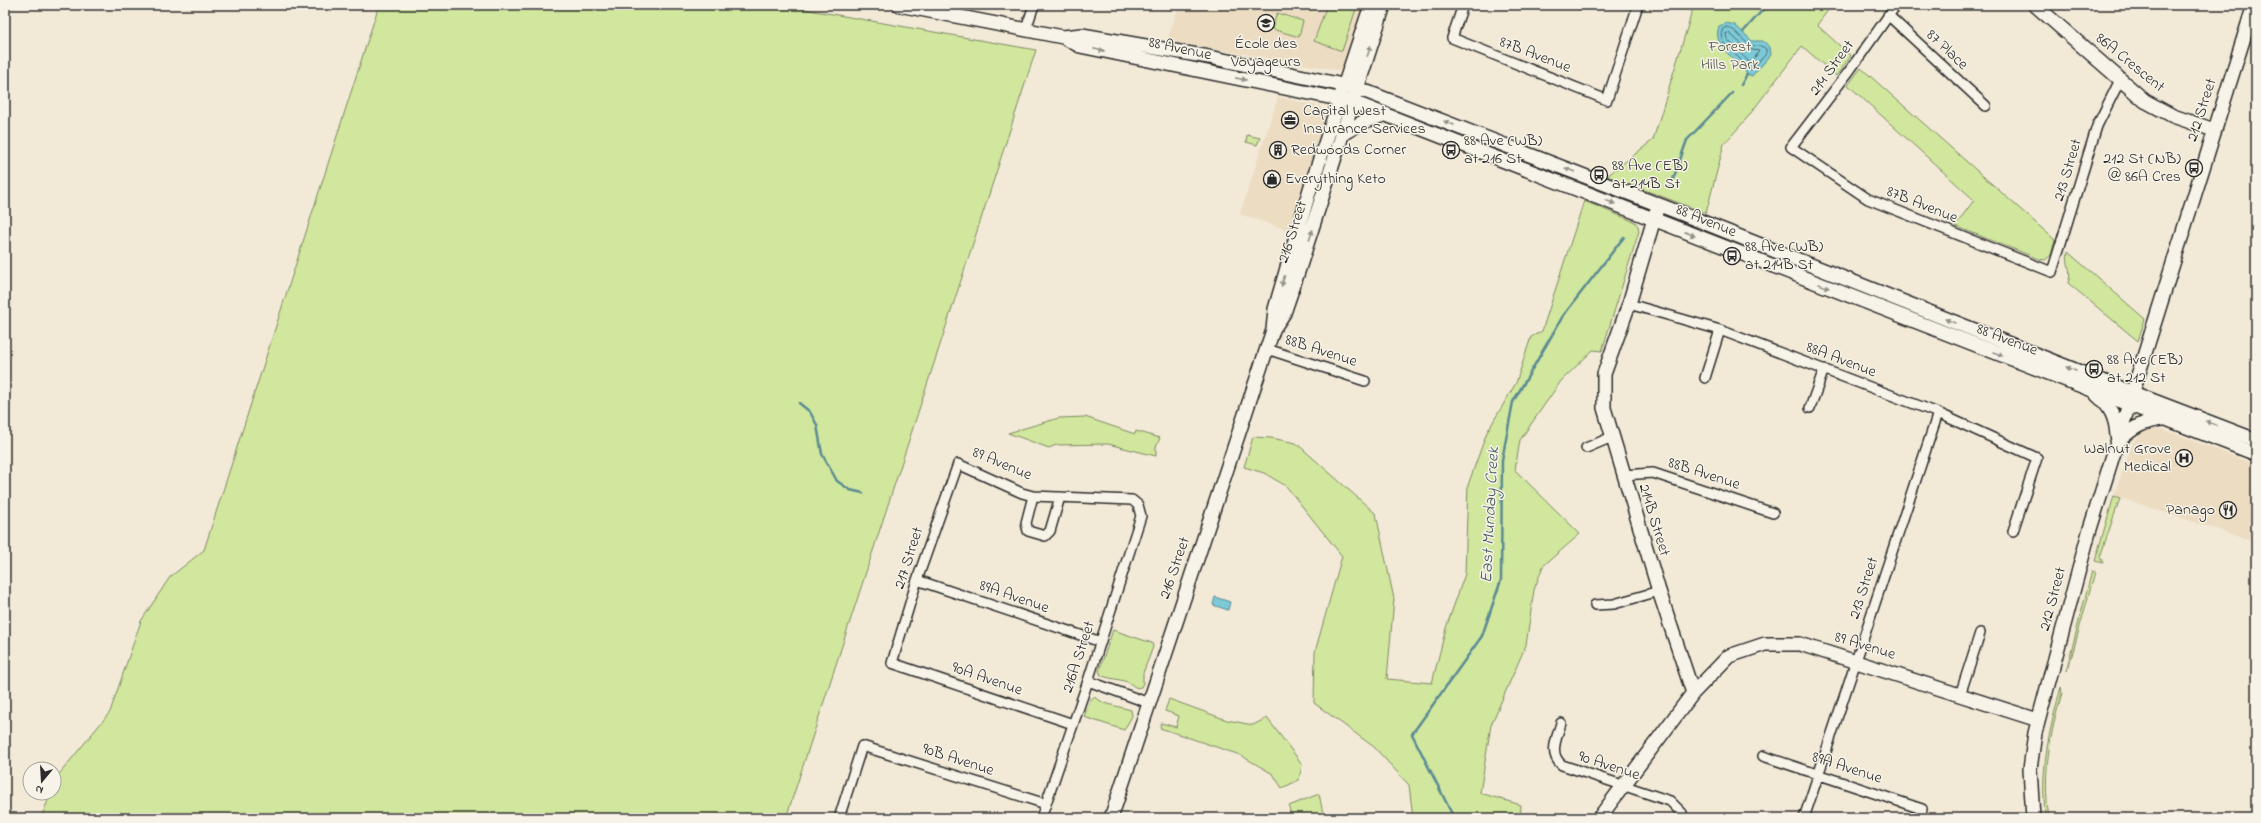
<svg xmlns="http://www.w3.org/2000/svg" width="2261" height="823" viewBox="0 0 2261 823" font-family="'Indie Flower',sans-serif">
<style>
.built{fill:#ecdcc2}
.green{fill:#d0e79d;stroke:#7e8964}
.water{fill:#7bc9d8;stroke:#5b8a93}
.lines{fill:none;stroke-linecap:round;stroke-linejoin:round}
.shore{stroke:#4b6a70;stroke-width:1}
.stream{stroke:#5b8a93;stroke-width:2.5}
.street-casing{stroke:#2b2b2b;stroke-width:12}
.secondary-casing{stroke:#2b2b2b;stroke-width:16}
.street{stroke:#f7f3e8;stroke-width:9}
.secondary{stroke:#f7f3e8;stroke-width:13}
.oneway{fill:#918f8a}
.labels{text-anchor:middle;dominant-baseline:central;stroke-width:3;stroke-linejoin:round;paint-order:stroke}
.poi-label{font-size:16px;fill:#2b2b2b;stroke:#f7f3e8;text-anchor:start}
.park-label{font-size:16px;fill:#4c5142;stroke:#f7f3e8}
.street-label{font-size:16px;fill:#2b2b2b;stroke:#f7f3e8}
.water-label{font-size:17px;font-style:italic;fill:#435a5f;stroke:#f7f3e8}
</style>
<rect width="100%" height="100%" fill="#f2e9d7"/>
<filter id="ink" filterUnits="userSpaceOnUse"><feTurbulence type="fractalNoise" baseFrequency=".025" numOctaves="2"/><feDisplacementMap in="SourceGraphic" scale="8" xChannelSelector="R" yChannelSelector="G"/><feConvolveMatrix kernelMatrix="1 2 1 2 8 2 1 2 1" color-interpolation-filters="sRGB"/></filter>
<g filter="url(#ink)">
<path class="built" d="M1179,5H1366L1343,71L1167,41Z
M1278,97L1321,107L1325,117L1288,230L1240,214Z
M2150,429L2165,430L2256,465V542L2114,496L2132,444L2142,432Z"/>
<path class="green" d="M379,5H781L1036,50L786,818H41L51,793H54L56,778L110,712L141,621L170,577L204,550Z
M1327,5L1357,6L1342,51L1314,41Z
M1694,5H1832L1817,25L1851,56L1836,76L1802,46L1747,118L1724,144L1706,213L1607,176L1653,140Z
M1277,13L1303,21L1299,37L1272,29Z
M1861,68L2055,240L2051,255L2045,260L2039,259L1955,226L1974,200L1848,85Z
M1247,135L1260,138L1257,145L1246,142Z
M1584,201L1635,222L1638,226L1639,231L1602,351L1593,350L1561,381L1520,440L1515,470L1580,534L1543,566L1534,590L1526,645L1491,725L1480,793L1521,805L1520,818H1413L1409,785L1374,747L1314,703L1315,652L1342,556L1286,486L1264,473L1244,467L1253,437L1271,438L1296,443L1376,514L1394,599L1387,679L1432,683L1446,628L1465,574L1468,485L1487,432L1516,383L1531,337L1542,331Z
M2068,252L2145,319L2138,341L2068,283C2073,271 2065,263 2068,252Z
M1085,417L1135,434L1136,431L1160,438L1156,447V456L1108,444L1056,445L1049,448L1008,433L1059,418Z
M2114,496L2120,498L2100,557L2103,563L2095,561Z
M2092,571L2095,572L2069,666L2066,671Z
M1113,630L1152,643L1153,647L1143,673V683L1141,687C1134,689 1134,685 1129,683C1123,679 1107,679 1101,675L1099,671Z
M2061,687L2062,693C2050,734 2042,774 2049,818H2046C2039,772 2049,732 2061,687Z
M1094,697L1104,703L1131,710L1132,716L1124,730L1084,717L1090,700Z
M1169,699L1227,720L1253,725L1267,718L1302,764L1299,780L1282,788L1273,774L1240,755L1160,728L1161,723L1176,727L1179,716L1165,711Z
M1319,794L1324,818H1291L1289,806Z"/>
<path class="water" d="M1727,23L1735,25L1752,41H1763L1770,47L1771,55L1752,76L1747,74C1737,58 1711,47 1719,26Z
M1215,597L1230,602L1228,610L1213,605Z"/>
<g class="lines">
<path class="shore" d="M1727,27C1738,30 1741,41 1751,45C1757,47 1760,44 1766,49V54L1751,70L1723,42L1721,34L1723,29Z
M1729,33L1747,49L1759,51L1752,62H1749L1727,39L1726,34Z"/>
<path class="stream" d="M1743,32L1767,5
M1741,85L1747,74
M1670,188L1687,140L1732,93
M799,403L810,412L817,425L822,454L837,481L850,490L863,493
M1454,818L1412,734L1482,636L1501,580L1502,460L1513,402L1563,316L1624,237"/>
<g class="street-casing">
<path id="street" d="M1463,5L1452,38L1607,100L1638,5
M1896,5L1850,70L1791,147L1868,199L2052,272L2097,126L2120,80
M1888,15L1986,106
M1026,29L1034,5
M1629,304L1720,330L1938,413L2037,458L2013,531
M1267,349L1365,381
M1705,378L1720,330
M1810,408L1824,369
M1586,448L1612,437
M1623,475L1653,473L1773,513
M1033,496L1026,523L1028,531L1045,536L1050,531L1060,497
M917,580L1101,642
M1595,605L1614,604L1659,591
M1088,681L1149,703
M1960,695L1980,633
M1561,723C1557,738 1548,754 1562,765L1670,801L1682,813L1683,818
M1763,756L1922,809L1920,818
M839,818L862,746L1046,804
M1041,818L1088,681L1141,516L1138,505L1132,500L1033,496L1022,493L958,464L917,580L892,663L1073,724
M1804,818L1938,413"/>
</g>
<g class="secondary-casing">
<path id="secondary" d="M899,5L1063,37L1080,46L1353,102L2256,454
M2035,5L2145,101L2173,116L2214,130
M1063,37L1082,35L1209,57L1357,88L1675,211L2133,393L2256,440
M1342,134L1363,122L1386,114
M1656,212L1629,304L1604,374V408L1659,591L1693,693
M1274,328L1284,313L1297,275L1384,5
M2097,395C2111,407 2116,418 2117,436
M2119,441C2132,428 2144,421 2162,419
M1111,818L1273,330L1275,309L1310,189L1371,5
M1599,818L1693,693L1729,656L1765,644H1800L2038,720
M2033,818L2030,769L2035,733L2089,532L2254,5"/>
</g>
<use href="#street" class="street"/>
<use href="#secondary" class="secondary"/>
</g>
<defs><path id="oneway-solid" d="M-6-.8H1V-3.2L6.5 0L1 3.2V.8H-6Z"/></defs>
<g class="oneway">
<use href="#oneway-solid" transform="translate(1099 50) rotate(12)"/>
<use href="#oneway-solid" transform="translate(1369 51) rotate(-72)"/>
<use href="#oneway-solid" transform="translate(1241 79) rotate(11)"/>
<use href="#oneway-solid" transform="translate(1449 123) rotate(-159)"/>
<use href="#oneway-solid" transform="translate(1570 170) rotate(-159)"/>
<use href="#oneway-solid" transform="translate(1610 202) rotate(21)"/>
<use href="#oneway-solid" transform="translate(1690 234) rotate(22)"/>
<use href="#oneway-solid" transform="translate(1311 235) rotate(-72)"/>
<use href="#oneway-solid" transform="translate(1283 281) rotate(106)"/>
<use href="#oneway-solid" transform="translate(1824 286) rotate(22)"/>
<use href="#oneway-solid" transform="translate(1950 321) rotate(-158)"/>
<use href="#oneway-solid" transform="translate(1998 354) rotate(21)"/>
<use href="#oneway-solid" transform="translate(2071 369) rotate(-158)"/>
<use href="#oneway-solid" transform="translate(2211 423) rotate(-159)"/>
</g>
</g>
<defs>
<g id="school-ring" transform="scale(0.9)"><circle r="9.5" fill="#f7f3e8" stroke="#2b2b2b" stroke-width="1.5"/><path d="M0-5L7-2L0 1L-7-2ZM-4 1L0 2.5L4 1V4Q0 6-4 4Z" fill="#2b2b2b"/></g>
<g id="office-ring" transform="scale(0.9)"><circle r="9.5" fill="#f7f3e8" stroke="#2b2b2b" stroke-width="1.5"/><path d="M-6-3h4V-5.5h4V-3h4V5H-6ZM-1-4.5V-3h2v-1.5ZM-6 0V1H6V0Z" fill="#2b2b2b"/></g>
<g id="building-ring" transform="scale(0.9)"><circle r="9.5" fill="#f7f3e8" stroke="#2b2b2b" stroke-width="1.5"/><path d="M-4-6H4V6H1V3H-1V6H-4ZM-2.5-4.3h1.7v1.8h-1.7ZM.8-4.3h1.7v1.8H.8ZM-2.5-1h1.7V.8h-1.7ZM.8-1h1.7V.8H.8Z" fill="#2b2b2b"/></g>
<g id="bus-ring" transform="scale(0.9)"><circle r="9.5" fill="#f7f3e8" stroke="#2b2b2b" stroke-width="1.5"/><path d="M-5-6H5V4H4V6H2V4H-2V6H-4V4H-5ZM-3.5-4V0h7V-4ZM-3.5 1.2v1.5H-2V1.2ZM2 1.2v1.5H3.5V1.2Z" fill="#2b2b2b"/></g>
<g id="shop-ring" transform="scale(0.9)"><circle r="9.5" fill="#f7f3e8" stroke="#2b2b2b" stroke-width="1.5"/><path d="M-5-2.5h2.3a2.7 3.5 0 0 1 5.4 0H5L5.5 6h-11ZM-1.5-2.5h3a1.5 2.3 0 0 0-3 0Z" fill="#2b2b2b"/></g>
<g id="hospital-ring" transform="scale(0.9)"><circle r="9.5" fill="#f7f3e8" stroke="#2b2b2b" stroke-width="1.5"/><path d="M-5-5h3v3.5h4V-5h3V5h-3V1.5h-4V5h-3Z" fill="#2b2b2b"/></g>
<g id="restaurant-ring" transform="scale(0.9)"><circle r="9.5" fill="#f7f3e8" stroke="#2b2b2b" stroke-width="1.5"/><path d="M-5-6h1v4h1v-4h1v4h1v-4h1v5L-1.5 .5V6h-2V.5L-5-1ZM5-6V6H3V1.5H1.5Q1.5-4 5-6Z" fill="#2b2b2b"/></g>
</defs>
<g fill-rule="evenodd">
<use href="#school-ring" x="1266" y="23"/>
<use href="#office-ring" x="1290" y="120"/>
<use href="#building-ring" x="1278" y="150"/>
<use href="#bus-ring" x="1451" y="150"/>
<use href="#bus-ring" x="2194" y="168"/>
<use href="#bus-ring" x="1599" y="175"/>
<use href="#shop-ring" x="1272" y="179"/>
<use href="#bus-ring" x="1732" y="256"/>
<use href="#bus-ring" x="2094" y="369"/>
<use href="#hospital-ring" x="2184" y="458"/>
<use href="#restaurant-ring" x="2228" y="510"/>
</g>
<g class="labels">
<g class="poi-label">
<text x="1266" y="44" text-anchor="middle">École des<tspan x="1266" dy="18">Voyageurs</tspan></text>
<text x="1303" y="111">Capital West<tspan x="1303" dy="18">Insurance Services</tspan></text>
<text x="1464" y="141">88 Ave (WB)<tspan x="1464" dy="18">at 216 St</tspan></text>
<text x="1291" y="150">Redwoods Corner</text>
<text x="2181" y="159" text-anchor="end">212 St (NB)<tspan x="2181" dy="18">@ 86A Cres</tspan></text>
<text x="1612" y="166">88 Ave (EB)<tspan x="1612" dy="18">at 214B St</tspan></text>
<text x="1285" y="179">Everything Keto</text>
<text x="1745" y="247">88 Ave (WB)<tspan x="1745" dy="18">at 214B St</tspan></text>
<text x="2107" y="360">88 Ave (EB)<tspan x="2107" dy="18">at 212 St</tspan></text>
<text x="2171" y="449" text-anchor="end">Walnut Grove<tspan x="2171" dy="18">Medical</tspan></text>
<text x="2215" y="510" text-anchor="end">Panago</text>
</g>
<g class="park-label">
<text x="1730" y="47">Forest<tspan x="1730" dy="18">Hills Park</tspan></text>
</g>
<g class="street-label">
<text transform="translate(1180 49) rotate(12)">88 Avenue</text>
<text transform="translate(1947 50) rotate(43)">87 Place</text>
<text transform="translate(1535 55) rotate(21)">87B Avenue</text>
<text transform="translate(2130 63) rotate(39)">86A Crescent</text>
<text transform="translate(1832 68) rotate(-54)">214 Street</text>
<text transform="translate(2202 110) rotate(-72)">212 Street</text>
<text transform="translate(2068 170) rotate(-73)">213 Street</text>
<text transform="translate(1922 205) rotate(22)">87B Avenue</text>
<text transform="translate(1706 221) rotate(22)">88 Avenue</text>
<text transform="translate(1293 232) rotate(-72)">216 Street</text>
<text transform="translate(2007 340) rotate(21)">88 Avenue</text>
<text transform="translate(1321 351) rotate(18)">88B Avenue</text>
<text transform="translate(1841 360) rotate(21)">88A Avenue</text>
<text transform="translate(1002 464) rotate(23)">89 Avenue</text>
<text transform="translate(1704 474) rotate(18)">88B Avenue</text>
<text transform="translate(1654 520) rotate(73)">214B Street</text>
<text transform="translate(909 558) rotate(-72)">217 Street</text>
<text transform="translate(1175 568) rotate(-71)">216 Street</text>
<text transform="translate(1864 588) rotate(-72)">213 Street</text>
<text transform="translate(1014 597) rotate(19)">89A Avenue</text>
<text transform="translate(2053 599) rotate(-75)">212 Street</text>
<text transform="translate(1865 646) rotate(17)">89 Avenue</text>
<text transform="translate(1079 657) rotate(-72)">216A Street</text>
<text transform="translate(987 679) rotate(19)">90A Avenue</text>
<text transform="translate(958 760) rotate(18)">90B Avenue</text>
<text transform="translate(1609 766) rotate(18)">90 Avenue</text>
<text transform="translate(1847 768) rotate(18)">89A Avenue</text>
</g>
<g class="water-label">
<text transform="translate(1490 515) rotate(-87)">East Munday Creek</text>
</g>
</g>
<rect width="2261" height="823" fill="none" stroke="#f7f3e8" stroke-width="20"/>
<rect x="10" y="10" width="2241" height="803" fill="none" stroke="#2b2b2b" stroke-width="1.5" filter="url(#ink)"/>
<g transform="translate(42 781) rotate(198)"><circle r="19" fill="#f7f3e8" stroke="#a5a39c"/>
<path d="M0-3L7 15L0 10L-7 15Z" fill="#2b2b2b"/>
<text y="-6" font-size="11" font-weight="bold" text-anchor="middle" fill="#2b2b2b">N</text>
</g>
</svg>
